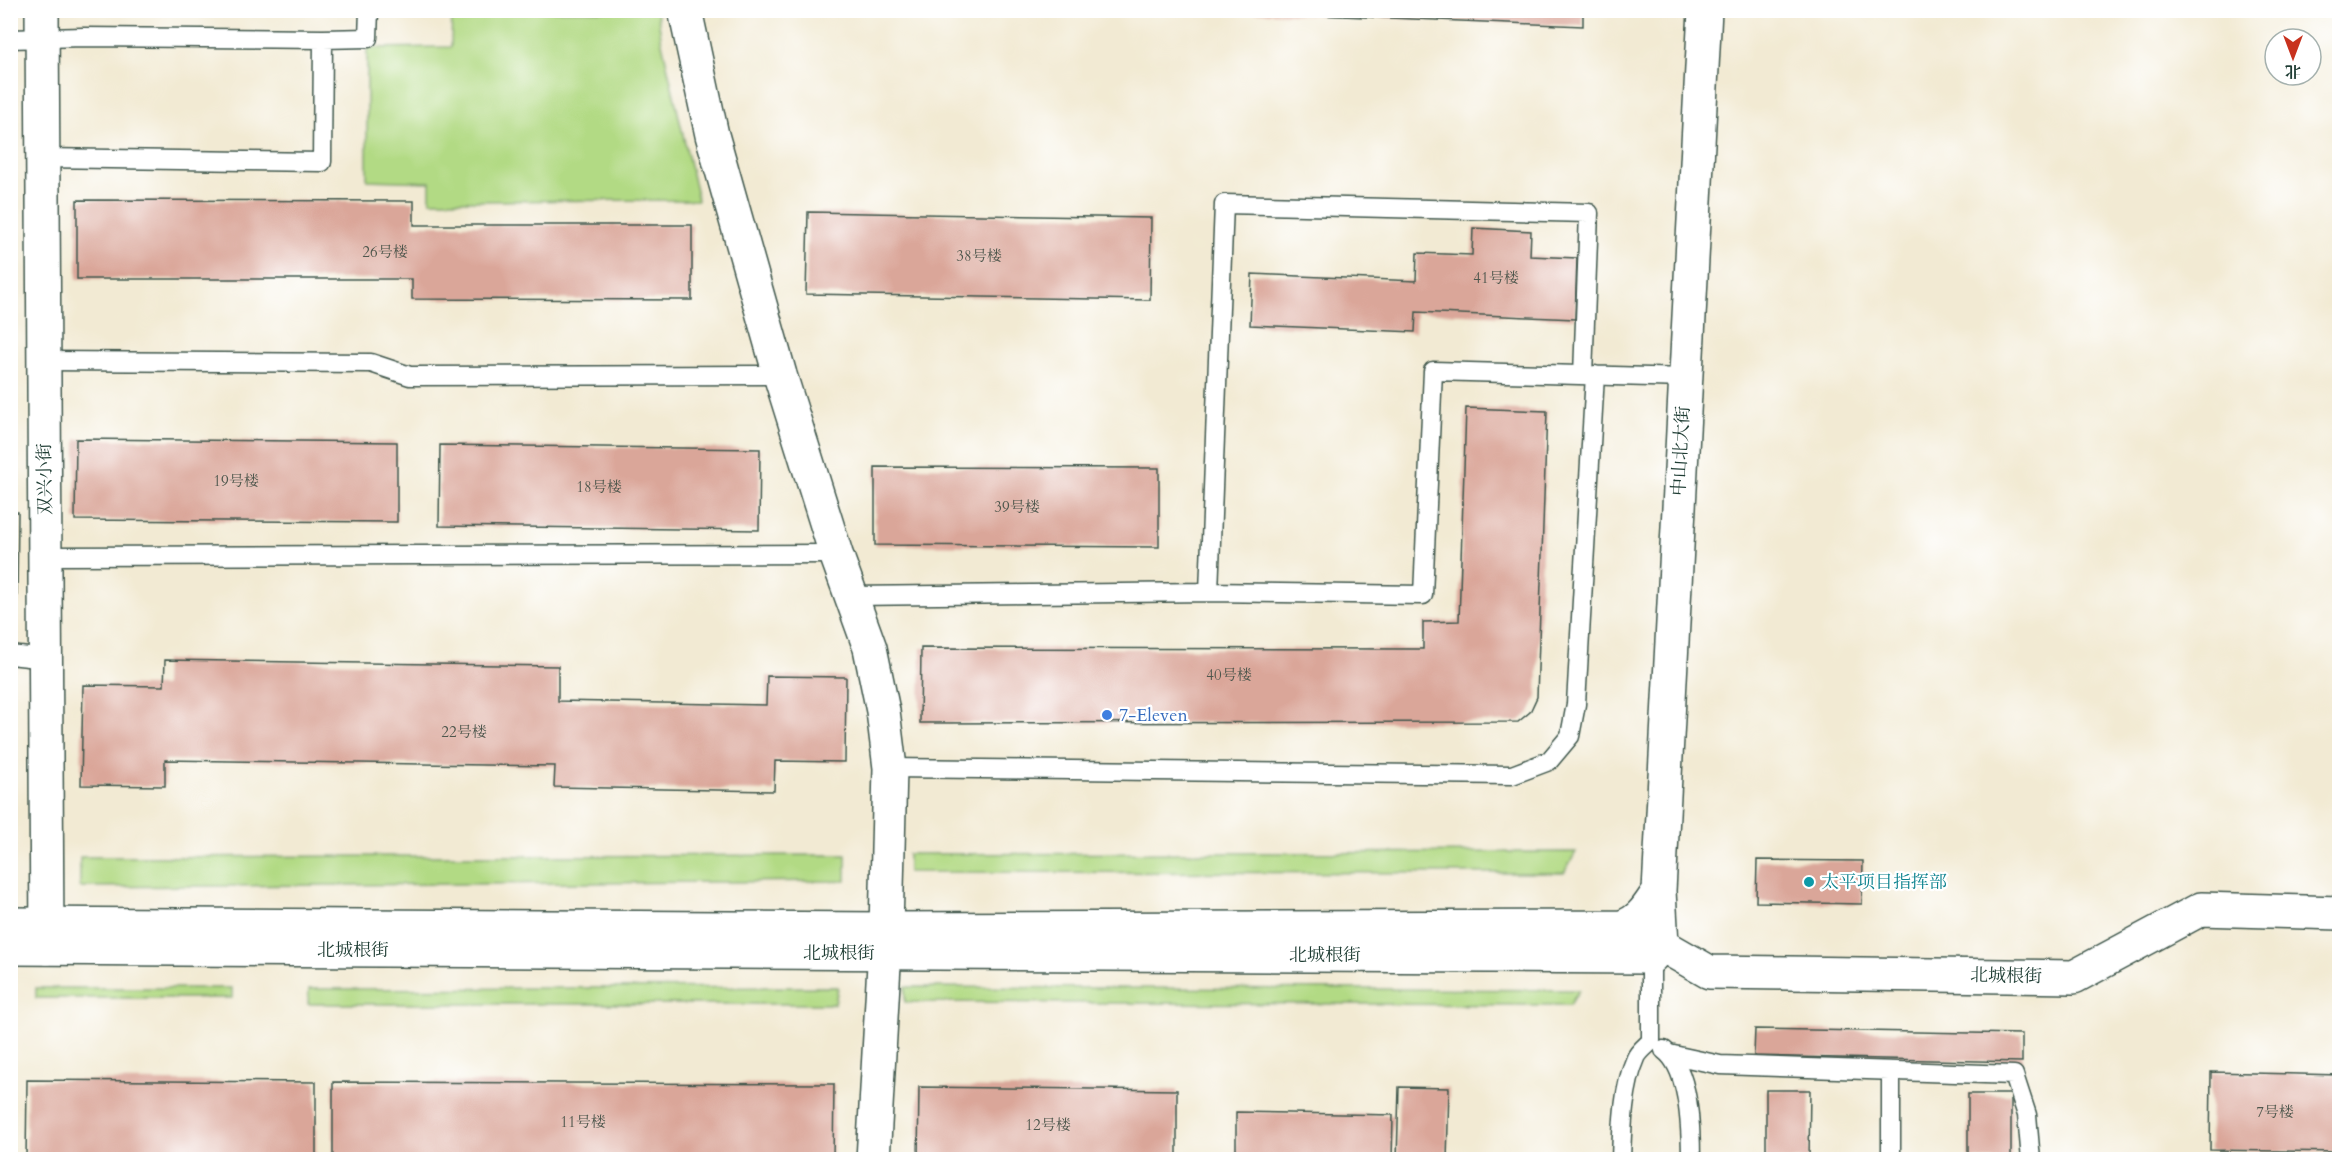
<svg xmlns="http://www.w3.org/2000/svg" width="2350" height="1170" viewBox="0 0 2350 1170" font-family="Cardo,'Noto Serif SC',serif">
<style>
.green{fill:#b2da84;stroke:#688c5c;stroke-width:1.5}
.building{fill:#daa699}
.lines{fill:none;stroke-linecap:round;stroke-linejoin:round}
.lane-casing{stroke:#3f574c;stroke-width:21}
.street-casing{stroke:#3f574c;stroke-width:36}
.secondary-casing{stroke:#3f574c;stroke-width:36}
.lane{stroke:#fff;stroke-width:18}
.street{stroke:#fff;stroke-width:33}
.secondary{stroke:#fff;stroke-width:33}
.shop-dot{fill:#3f7fe0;stroke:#fff;stroke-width:2}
.culture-dot{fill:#0f9aa8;stroke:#fff;stroke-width:2}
.labels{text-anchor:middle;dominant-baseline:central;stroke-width:4.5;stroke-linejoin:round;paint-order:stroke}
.number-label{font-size:15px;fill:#4e574d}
.street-label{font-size:18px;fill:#1f3d34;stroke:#fff}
.shop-label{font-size:18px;fill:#366cbe;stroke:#fff;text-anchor:start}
.culture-label{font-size:18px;fill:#0d838f;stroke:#fff;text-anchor:start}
</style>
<rect width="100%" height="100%" fill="#fff"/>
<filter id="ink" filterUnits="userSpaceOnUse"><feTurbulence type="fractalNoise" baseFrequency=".0167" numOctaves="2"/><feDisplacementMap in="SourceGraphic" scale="12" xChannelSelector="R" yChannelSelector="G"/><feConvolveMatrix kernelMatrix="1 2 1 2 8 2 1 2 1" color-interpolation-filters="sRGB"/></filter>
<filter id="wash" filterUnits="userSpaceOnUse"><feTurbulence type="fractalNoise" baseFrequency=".008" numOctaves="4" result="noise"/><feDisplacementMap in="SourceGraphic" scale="24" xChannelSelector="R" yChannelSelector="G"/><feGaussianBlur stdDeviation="1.35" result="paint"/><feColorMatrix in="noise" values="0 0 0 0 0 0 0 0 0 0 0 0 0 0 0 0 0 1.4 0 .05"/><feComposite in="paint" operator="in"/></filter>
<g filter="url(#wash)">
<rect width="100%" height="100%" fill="#f2ead3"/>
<path class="green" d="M452,11H657L662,43L698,200L430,201V182L367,180V48L451,47Z
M1576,852L1564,873L908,872V854Z
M846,855V881L80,887V857Z
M838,987L835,1004H308L309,989Z
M905,987L1579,990L1570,1005L905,1002Z
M36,988H232V998H36Z"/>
<g id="blocks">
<path class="building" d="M1244,10H1583V26L1244,12Z
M77,200L414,201V225H692V300L412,299V279H77Z
M808,212L1151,218L1150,300L806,294Z
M1473,228L1531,231L1530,256L1577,258L1575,319L1416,312L1415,332L1250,325L1252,274L1416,281L1417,253L1472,255Z
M1466,408L1547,411L1537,697L1530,712L1518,722L920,723L921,648L1423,649V622L1459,621Z
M76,439L397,442V522L75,520Z
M440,445L760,449L759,530L439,526Z
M875,467L1159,468V547L875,545Z
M10,512H18L17,602H10Z
M165,660L558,666V701L766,705L767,676L846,677L845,762L775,761L774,791L554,787L555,766L165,760V786L81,785L83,685L164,686Z
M1757,860L1863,861L1862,904L1756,902Z
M1755,1029L2022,1034V1062L1754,1056Z
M2211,1072L2340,1075V1152L2210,1150Z
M27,1080L316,1082V1160H26Z
M333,1082L834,1084L833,1160H333Z
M919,1087L1177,1090V1160H918Z
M1399,1087L1449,1088L1447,1160H1397Z
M1766,1090H1810L1809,1160H1766Z
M1968,1094H2011V1160H1968Z
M1236,1112L1393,1115L1392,1160H1236Z"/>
</g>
</g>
<g filter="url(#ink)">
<use href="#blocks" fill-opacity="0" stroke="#3f574c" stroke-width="1.5"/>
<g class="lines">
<g class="lane-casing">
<path id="lane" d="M10,39L83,37L323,39L322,162L43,158
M323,39L368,38L369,10
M44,361L371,363L410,376L780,375
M46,556L836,554
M1209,592L1224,204L1589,213L1583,375
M852,596L1209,592L1423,595L1433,371L1685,378
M10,655L47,659
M890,768L1512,775L1549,761L1570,736L1576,704L1595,375
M1664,1050C1690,1069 1691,1131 1691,1160
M1669,1054L1720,1065L2014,1075L2027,1115L2031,1160
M1891,1071V1160
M1621,1160C1622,1128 1623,1087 1636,1058C1638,1052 1646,1046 1651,1041V957"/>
</g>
<g class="street-casing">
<path id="street" d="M42,10L47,948
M685,10L712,135L780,375L836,554L870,648L883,711L890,768L886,929L873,1160
M1639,928L1662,945L1709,972L2074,977L2201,909L2340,913"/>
</g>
<g class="secondary-casing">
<path id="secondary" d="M10,924L886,929L1622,927C1641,921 1648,907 1659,891
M10,948L1651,957L1662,945L1659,891L1705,10"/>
</g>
<use href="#lane" class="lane"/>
<use href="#street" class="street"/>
<use href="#secondary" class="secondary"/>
</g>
</g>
<circle class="shop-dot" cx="1107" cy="715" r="6"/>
<circle class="culture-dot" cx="1809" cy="882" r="6"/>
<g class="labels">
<g class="number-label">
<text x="385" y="252">26号楼</text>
<text x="979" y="256">38号楼</text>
<text x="1496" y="278">41号楼</text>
<text x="236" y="481">19号楼</text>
<text x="599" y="487">18号楼</text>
<text x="1017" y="507">39号楼</text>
<text x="1229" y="675">40号楼</text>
<text x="464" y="732">22号楼</text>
<text x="2275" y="1112">7号楼</text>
<text x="583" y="1122">11号楼</text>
<text x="1048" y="1125">12号楼</text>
</g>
<g class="street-label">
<text transform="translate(1681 451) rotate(-87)">中山北大街</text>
<text transform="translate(45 479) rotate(-91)">双兴小街</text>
<text x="353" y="950">北城根街</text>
<text x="839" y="953">北城根街</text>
<text x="1325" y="955">北城根街</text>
<text transform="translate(2006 976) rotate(1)">北城根街</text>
</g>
<g class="shop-label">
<text x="1119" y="715">7-Eleven</text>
</g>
<g class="culture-label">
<text x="1821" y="882">太平项目指挥部</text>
</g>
</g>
<rect width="2350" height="1170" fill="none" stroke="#fff" stroke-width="36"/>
<g transform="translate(2293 57) rotate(180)"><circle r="28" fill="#ffffff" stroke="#a5b1ae" stroke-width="1.5"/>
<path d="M0-4.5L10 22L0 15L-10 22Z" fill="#c8321e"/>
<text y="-9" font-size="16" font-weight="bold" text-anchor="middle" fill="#1f3d34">北</text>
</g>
</svg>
